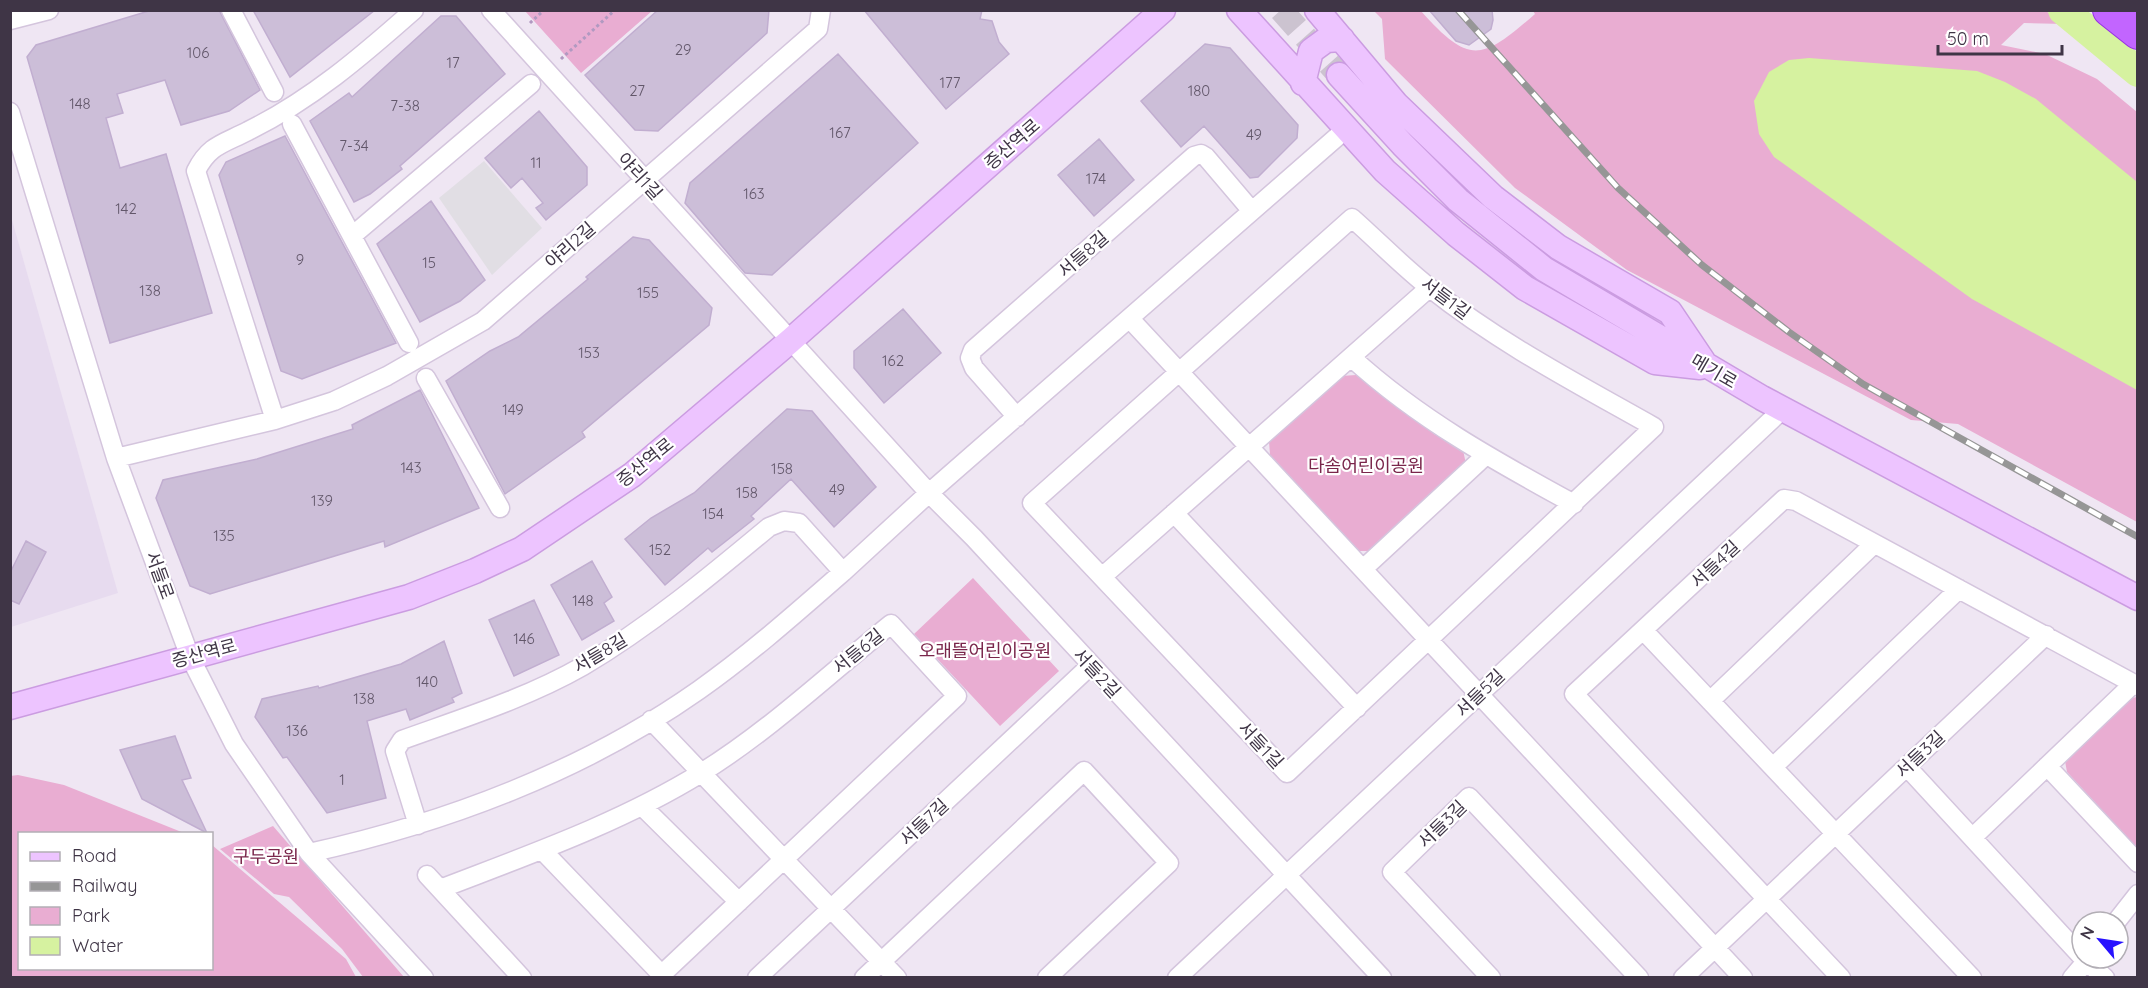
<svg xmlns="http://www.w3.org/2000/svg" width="2148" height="988" viewBox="0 0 2148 988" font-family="Quicksand,'Noto Sans KR',sans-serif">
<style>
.residential{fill:#e7dbef}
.green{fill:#e9add2}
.parking{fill:#e1dee4}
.water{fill:#d6f2a0}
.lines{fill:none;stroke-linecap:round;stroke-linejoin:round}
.river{stroke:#d6f2a0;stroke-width:30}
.building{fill:#ccbed8;stroke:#c1aed0;stroke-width:1.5}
.secondary-tunnel{stroke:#ccc3d0;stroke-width:24;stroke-dasharray:24 12;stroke-linecap:butt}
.street-casing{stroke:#d4c5dd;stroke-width:21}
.secondary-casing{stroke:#cb9ce1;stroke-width:27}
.highway-casing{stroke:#9631e2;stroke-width:34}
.path{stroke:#b199c1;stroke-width:3;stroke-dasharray:3 3;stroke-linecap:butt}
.street{stroke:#fff;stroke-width:18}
.secondary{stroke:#edc4ff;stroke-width:24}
.highway{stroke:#c265ff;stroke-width:32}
.rail-casing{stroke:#969696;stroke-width:7}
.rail{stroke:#fff;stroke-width:4.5;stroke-dasharray:14;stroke-linecap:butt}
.labels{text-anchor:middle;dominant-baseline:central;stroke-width:4.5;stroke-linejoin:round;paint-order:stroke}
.number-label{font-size:15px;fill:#62576a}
.street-label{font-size:18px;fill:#3f3546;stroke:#fff}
.park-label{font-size:18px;fill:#7a264b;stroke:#fff}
</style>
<rect width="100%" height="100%" fill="#efe6f3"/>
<path class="residential" d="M10,213L118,593L11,627H10Z"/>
<path class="green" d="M525,11H652L581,73Z
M1374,11H1421C1470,66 1482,60 1535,14L1533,11H2046L2064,24L2024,23L2001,45L2045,54L2097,79L2137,112V522L1958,424L1911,420L1627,270L1515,188L1385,59L1382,19Z
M1356,375L1434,434L1463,450L1466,464L1370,551H1359L1270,455L1269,441L1341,376Z
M973,578L1059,671L1000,726L914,634Z
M2137,697V848L2067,772L2065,761L2132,698Z
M18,775L64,785L184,833L20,834V968H212V845L346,959L356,977H11L10,776Z
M273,826L404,977H363L342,949L289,897L274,894L220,849Z"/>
<path class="parking" d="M484,161L542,228L492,275L439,198Z"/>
<path class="water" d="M1809,58L1977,71L2005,82L2036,99L2137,182V390L1972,299L1774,157L1759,134L1754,101L1769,72L1789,60Z"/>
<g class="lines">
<path class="river" d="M2063,10L2138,72"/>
</g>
<path class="building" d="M152,10H219L260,90L229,111L181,125L165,80L117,94L123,113L106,118L120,168L166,154L212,313L110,343L27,57L36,45Z
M253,10H375L290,77Z
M658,10H769L767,33L658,131L635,130L585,75Z
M864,10H982L980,19L992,21L999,42L1009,54L946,109Z
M1429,10H1492L1493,20L1491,29L1469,45L1456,41Z
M441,16H456L505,74L400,166L402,169L370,194L354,202L310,121L349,93L352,97Z
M1205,44L1230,48L1298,125L1297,138L1258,177L1250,178L1204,126L1181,147L1141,101Z
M838,54L918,143L772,275L745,273L685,203L690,183Z
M539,111L587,167V185L546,220L536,208L543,203L522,178L511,188L485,158Z
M285,136L396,343L302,379L281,371L219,175L226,162Z
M1099,139L1134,180L1094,216L1058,175Z
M431,201L485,280L460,301L420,322L377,244Z
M633,237L649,240L712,308L709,325L582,432L585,437L505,494L446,381L490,351L518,337L588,279L586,277Z
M903,309L941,353L884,403L854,368V351Z
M420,390L479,508L385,547L384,541L210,594L190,586L156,498L163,480L257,459L353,429L352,425Z
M787,409L812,411L876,487L834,527L791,479L751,516L754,519L712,552L708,548L665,585L625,539L651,518L694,493Z
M26,541L46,552L19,604L10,600V573Z
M592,561L612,597L604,603L614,621L582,640L551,585Z
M534,600L559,655L514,676L489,620Z
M444,641L462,693L452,698L454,702L410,720L406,709L367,721L386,798L327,813L287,757L283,758L255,717L262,699L318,686L319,688L401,664Z
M175,736L191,778L182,780L207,833L142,799L120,750Z"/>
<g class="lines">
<path class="secondary-tunnel" d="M1281,10L1339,75"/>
<g class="street-casing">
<path id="street" d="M231,10L274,92
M491,10L929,493L974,538L1382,978
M10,20L49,10
M10,112L116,458L190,657L234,744L309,853L424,978
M292,124L409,343
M1352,218C1378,241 1403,267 1430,288C1499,343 1578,384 1654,427L1287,773L1032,503Z
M352,236L531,84
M1130,319L1743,978
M1352,358C1419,419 1495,461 1574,504
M426,378L500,508
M1017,417L974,368L970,358L973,350L1194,156L1201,154L1206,157L1251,210
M275,420L196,171C209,145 223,144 248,131C311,100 362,56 414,10
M116,458L275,420L334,401L387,376L483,321L818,29L821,10
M1174,513L1357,708
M1363,569L1485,456
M1103,576L1429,288
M1643,630L1972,978
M1710,701L1874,544
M651,720L897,978
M2047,766L2138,863
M1773,767L1959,589
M1907,767L2082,957
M642,806L739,902
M418,825L395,751L402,740C463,718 527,698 583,666C650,626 709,577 769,527L784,521L799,523L843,572L929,493L1346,129
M1973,837L2133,684
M542,850L661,974
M309,853C446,823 584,771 699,690C750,654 796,613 843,572
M427,875L522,978
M440,889C528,855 620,823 701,773C769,731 829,674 891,624L957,696L658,978
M2116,922L2138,894
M2083,958L2105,978
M757,978L1090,666
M864,978L1084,771L1169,863L1047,978
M1177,978L1783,409
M1491,978L1392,872L1469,797L1639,978
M1683,978L2046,635
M1841,978L1574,694L1784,499L1796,501L2138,686
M2072,978L2089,958"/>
</g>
<g class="secondary-casing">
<path id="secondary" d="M1239,10L1385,171L1456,234L1525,288L1655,362L1700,367
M1317,10L1396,104L1493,197L1558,247L1670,312L1703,361
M1339,75L1403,145L1458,200L1544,269L1762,398L2138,598
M1303,83L1311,51L1326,40L1342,39
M10,707L409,597L475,571L522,549L632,475L790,341L1163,10"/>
</g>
<g class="highway-casing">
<path id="highway" d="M2109,10L2138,33"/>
</g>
<path class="path" d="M530,23L544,10
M561,59L615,10"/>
<use href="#street" class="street"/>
<use href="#secondary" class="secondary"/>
<use href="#highway" class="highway"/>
<g class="rail-casing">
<path id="rail" d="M1458,10L1618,188L1702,265L1789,332L1863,384L2138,537"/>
</g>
<use href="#rail" class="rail"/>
</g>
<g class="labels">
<g class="number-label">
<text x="683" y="49">29</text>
<text x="198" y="52">106</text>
<text x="453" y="62">17</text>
<text x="950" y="82">177</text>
<text x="637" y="90">27</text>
<text x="1199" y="90">180</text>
<text x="80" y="103">148</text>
<text x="405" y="105">7-38</text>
<text x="840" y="132">167</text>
<text x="1254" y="134">49</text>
<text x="354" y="145">7-34</text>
<text x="536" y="162">11</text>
<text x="1096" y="178">174</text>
<text x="754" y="193">163</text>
<text x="126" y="208">142</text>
<text x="300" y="259">9</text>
<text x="429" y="262">15</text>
<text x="150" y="290">138</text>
<text x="648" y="292">155</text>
<text x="589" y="352">153</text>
<text x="893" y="360">162</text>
<text x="513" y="409">149</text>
<text x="411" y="467">143</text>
<text x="782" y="468">158</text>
<text x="837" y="489">49</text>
<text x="747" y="492">158</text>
<text x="322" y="500">139</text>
<text x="713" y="513">154</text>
<text x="224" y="535">135</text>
<text x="660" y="549">152</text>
<text x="583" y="600">148</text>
<text x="524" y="638">146</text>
<text x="427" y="681">140</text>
<text x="364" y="698">138</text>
<text x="297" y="730">136</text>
<text x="342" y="779">1</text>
</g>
<g class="street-label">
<text transform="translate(1012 144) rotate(-41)">증산역로</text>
<text transform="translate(640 176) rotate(48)">야리1길</text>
<text transform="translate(570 245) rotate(-41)">야리2길</text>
<text transform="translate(1083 254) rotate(-41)">서들8길</text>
<text transform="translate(1446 298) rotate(37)">서들1길</text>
<text transform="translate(1714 371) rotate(30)">메기로</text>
<text transform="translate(645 462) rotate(-39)">증산역로</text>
<text transform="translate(1715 564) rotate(-43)">서들4길</text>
<text transform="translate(160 575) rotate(70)">서들로</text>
<text transform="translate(858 651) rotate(-39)">서들6길</text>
<text transform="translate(204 653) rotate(-15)">증산역로</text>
<text transform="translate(600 653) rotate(-31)">서들8길</text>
<text transform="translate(1097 673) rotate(47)">서들2길</text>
<text transform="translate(1480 693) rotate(-44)">서들5길</text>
<text transform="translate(1261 745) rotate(47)">서들1길</text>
<text transform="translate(1920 754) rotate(-43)">서들3길</text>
<text transform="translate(924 822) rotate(-43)">서들7길</text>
<text transform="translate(1442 824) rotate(-44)">서들3길</text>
</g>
<g class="park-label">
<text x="1366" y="465">다솜어린이공원</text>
<text x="985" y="650">오래뜰어린이공원</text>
<text x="266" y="856">구두공원</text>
</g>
</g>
<rect width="2148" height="988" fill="none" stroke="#3f3546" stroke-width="24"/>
<rect x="18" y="832" width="195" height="138" fill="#ffffff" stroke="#b2aeb5" stroke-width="1.5"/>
<rect x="30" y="852" width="30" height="9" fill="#edc4ff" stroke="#b2aeb5" stroke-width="1.5"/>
<text x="72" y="862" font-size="18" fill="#3f3546">Road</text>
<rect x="30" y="882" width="30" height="9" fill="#969696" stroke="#b2aeb5" stroke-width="1.5"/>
<text x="72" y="892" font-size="18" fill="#3f3546">Railway</text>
<rect x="30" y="907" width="30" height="18" fill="#e9add2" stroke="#b2aeb5" stroke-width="1.5"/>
<text x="72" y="922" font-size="18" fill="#3f3546">Park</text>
<rect x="30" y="937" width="30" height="18" fill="#d6f2a0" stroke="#b2aeb5" stroke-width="1.5"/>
<text x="72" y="952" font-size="18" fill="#3f3546">Water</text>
<g transform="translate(2100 940) rotate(299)"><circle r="28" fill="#ffffff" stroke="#b2aeb5" stroke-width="1.5"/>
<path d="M0-4.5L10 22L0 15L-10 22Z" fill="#2711ff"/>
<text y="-9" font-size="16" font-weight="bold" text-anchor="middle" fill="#3f3546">N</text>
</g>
<path d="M1938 45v9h124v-9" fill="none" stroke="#3f3546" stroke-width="3"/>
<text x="1947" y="45" font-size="18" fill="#3f3546" stroke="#ffffff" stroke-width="4.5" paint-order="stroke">50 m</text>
</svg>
